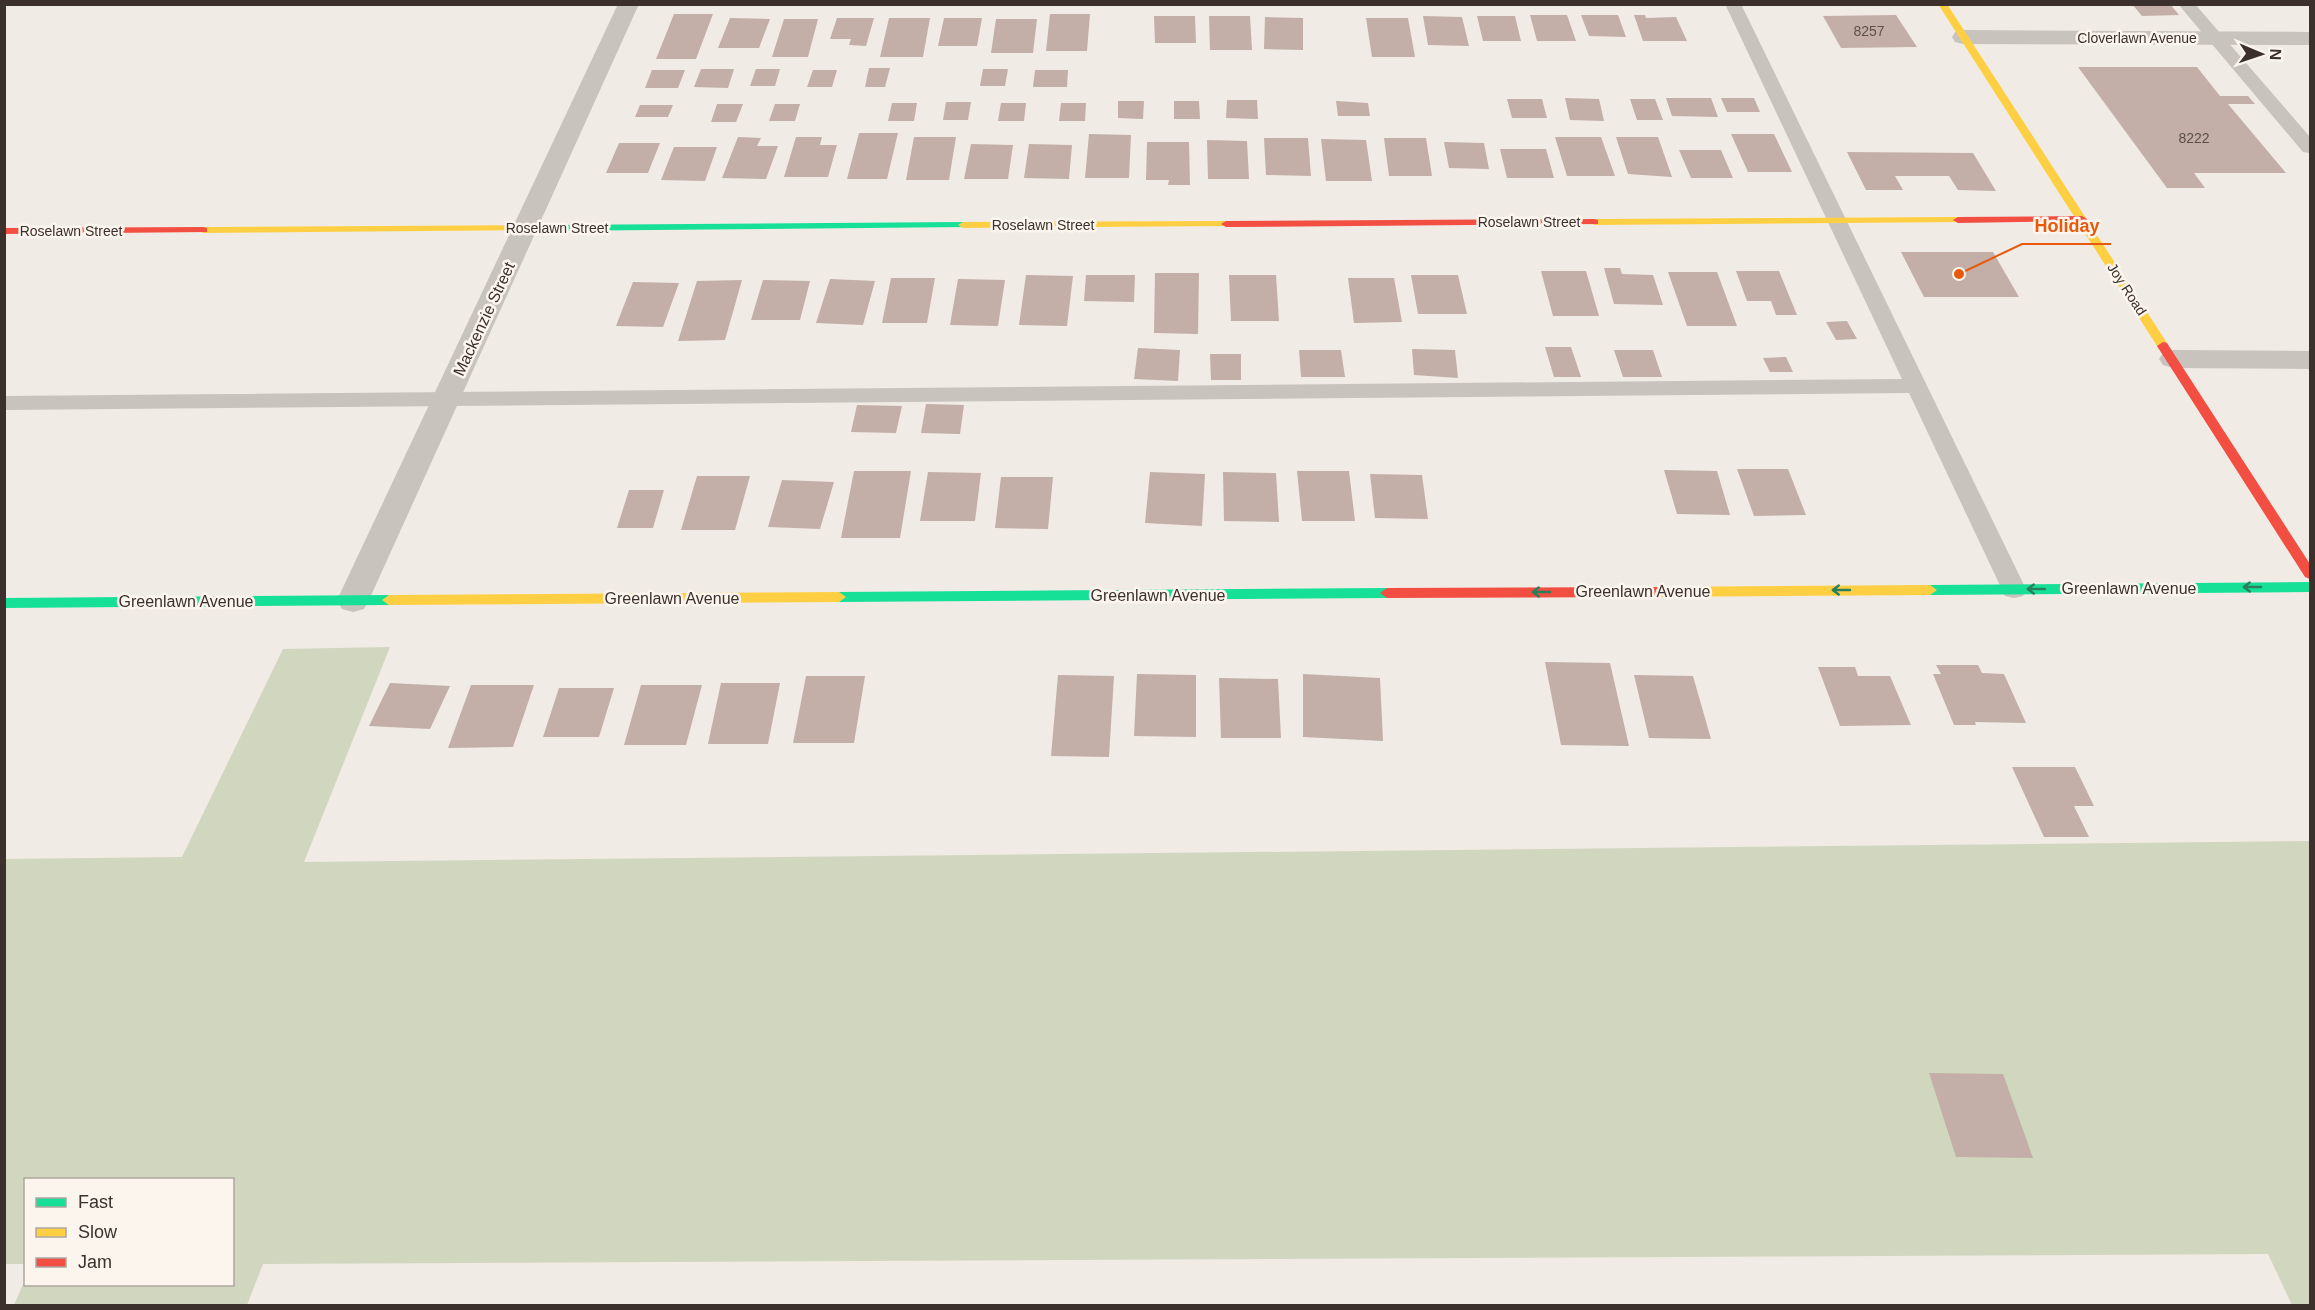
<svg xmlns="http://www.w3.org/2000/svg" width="2315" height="1310" viewBox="0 0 2315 1310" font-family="Helvetica,sans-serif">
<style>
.green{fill:#d1d6bf}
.building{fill:#c3afa7}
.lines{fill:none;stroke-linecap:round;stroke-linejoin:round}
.lane{fill:#c9c3be;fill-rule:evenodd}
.street{fill:#c9c3be;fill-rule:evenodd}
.fast{fill:#16e098;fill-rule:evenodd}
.slow{fill:#ffcf43;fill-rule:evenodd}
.jam{fill:#f24e42;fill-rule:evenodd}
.oneway{stroke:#2a7f5c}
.labels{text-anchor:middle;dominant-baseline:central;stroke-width:5;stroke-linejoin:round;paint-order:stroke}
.number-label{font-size:14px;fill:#5d504a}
.far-street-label{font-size:14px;fill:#3b302b;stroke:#fbf5ee}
.street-label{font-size:16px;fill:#3b302b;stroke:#fbf5ee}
.leader{fill:none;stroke:#e8590c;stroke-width:2}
.callout-dot{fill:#e8590c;stroke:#fbf5ee;stroke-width:2}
.callout-label{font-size:18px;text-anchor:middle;font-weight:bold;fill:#e8590c;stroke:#fbf5ee;stroke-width:5;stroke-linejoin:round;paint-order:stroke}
</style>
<rect width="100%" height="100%" fill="#f0ebe5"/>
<path class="green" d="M390,647L304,862L2310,841V1305H2292L2268,1254L263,1264L247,1305H14L25,1280L26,1284H232V1180H26L25,1264H5L4,859L182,857L283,649Z"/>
<path class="building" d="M2132,4H2170L2179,15L2142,16Z
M674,14H713L696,59H656Z
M1050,14H1090L1087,51H1046Z
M1530,15H1567L1576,41H1537Z
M1581,15H1618L1626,37L1589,36Z
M1634,15H1645L1646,18L1676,17L1687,41H1643Z
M1896,15L1917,47L1841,48L1823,16Z
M1154,16H1195L1196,43H1155Z
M1209,16H1250L1252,50H1210Z
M1423,16L1462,17L1469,46L1428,45Z
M1477,16H1515L1521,41H1483Z
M1265,17L1303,18V50L1264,49Z
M730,18L770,19L759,48H718Z
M837,18H874L866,46L849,45L851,39H830Z
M889,18H930L923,57H880Z
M944,18H982L977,46H938Z
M1366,18H1408L1415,57H1372Z
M784,19H818L808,57H772Z
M996,19H1037L1033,53H991Z
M2078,67H2197L2220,96H2248L2255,104H2228L2286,173H2194L2205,188H2167Z
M869,68H890L885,87H865Z
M701,69H734L728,88L694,87Z
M756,69H780L775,86H750Z
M983,69H1008L1005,86H980Z
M652,70H685L678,88H645Z
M813,70H837L832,87H807Z
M1035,70H1068L1067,87H1033Z
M1565,98L1599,99L1604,121L1570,120Z
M1666,98H1711L1718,117L1672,116Z
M1721,98H1754L1760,112H1727Z
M1507,99H1542L1547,118H1512Z
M1630,99H1655L1663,120H1637Z
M1227,100H1257L1258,119L1226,118Z
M1118,101H1144L1143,119L1118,118Z
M1174,101H1199L1200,119H1174Z
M1336,101L1368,103L1370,116H1338Z
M946,102H971L968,120H943Z
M892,103H917L914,121H888Z
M1001,103H1026L1024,121H998Z
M1061,103H1086L1085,121H1059Z
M717,104H743L736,122H711Z
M775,104H800L795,121H769Z
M640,105H673L668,117H635Z
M859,133H898L887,179H847Z
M1089,134L1131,135L1129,178H1085Z
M1731,134H1774L1792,172H1748Z
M738,137L761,138L757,146H778L766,179L722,178Z
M796,137H822L820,145H837L828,177H784Z
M914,137H956L949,180H906Z
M1555,137H1601L1615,176H1567Z
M1616,137H1658L1672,177L1628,174Z
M1264,138H1308L1311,176L1266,175Z
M1384,138H1426L1432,176H1389Z
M1321,139L1366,140L1372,181H1326Z
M1207,140L1247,141L1249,179H1208Z
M1147,142H1189L1190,185H1168L1169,180H1146Z
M1444,142L1484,143L1489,169L1449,168Z
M619,143H660L648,173H606Z
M971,144L1013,145L1008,179H964Z
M1029,144L1072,145L1069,179L1024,178Z
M674,147H717L705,181L661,180Z
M1500,149H1546L1554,178H1507Z
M1679,150H1721L1733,178H1691Z
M1847,152L1973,153L1996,191L1958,190L1949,176H1895L1903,190H1866Z
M1901,252H1993L2019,297H1924Z
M1604,268H1620L1622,274L1653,275L1663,305L1614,304Z
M1541,271H1586L1599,316H1553Z
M1736,271H1779L1797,315H1776L1771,301H1747Z
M1668,272H1717L1737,326H1687Z
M1155,273H1199L1198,334L1154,333Z
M1026,275L1073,276L1067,326L1019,325Z
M1086,275H1135L1134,302L1084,301Z
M1229,275H1276L1279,321H1231Z
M1411,275H1458L1467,314H1418Z
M891,278H935L927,323H882Z
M1348,278H1394L1402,322L1354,323Z
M830,279L875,281L863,325L816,323Z
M958,279L1005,280L998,326L950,325Z
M742,280L725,340L678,341L697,281Z
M763,280L810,281L800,320H751Z
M633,282L679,283L663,327L616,326Z
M1847,321L1857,339L1836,340L1826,322Z
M1545,347H1571L1581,377H1554Z
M1138,348L1180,350L1178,381L1134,379Z
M1412,349L1455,350L1458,378L1414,375Z
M1299,350H1341L1345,377H1301Z
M1614,350H1653L1662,377H1623Z
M1210,354H1241V380H1211Z
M1786,357L1793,372H1770L1763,358Z
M926,404L964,405L960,434L921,433Z
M857,405L902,406L896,433L851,432Z
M1737,469H1788L1806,515L1754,516Z
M1664,470L1717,471L1730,515L1677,514Z
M854,471H911L900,538H841Z
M1297,471H1349L1355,521H1302Z
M928,472L981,473L975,521H920Z
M1150,472L1205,474L1202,526L1145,523Z
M1223,472L1276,473L1279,522L1224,521Z
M1370,474L1422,475L1428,519L1375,518Z
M697,476H750L735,530H681Z
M1001,477H1053L1048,529L995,528Z
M782,480L834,482L820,529L768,527Z
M629,490H664L653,528H617Z
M1545,662L1610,663L1629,746L1561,745Z
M1936,665H1978L1982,673L2004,674L2026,723L1975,722L1976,725H1954L1933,674H1941Z
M1818,667H1855L1858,676H1890L1911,725L1840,726Z
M1137,674L1196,675V737L1134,736Z
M1303,674L1380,678L1383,741L1303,737Z
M1058,675L1114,676L1109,757L1051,756Z
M1634,675L1693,676L1711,739L1649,738Z
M806,676H865L854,743H793Z
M1219,678L1278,679L1281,738H1221Z
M390,683L450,686L430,729L369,726Z
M721,683H780L768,744H708Z
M471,685H534L513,747L448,748Z
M641,685H702L686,745H624Z
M559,688H614L599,737H543Z
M2012,767H2075L2094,806H2074L2089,837H2044Z
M1929,1073L2003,1074L2033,1158L1956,1157Z"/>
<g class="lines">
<path class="lane" d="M1725,4H1741L2026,589L2023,596L2014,598L2005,596L1909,393L4,410V396L1902,379Z
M2178,4H2195L2310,137V153L2303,152Z"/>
<path class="street" d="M618,4H639L369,600L364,609L353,612L342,609L337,600Z
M1963,30L2310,32V45L1963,44L1955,42L1952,37L1955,32Z
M2173,350L2310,351V369L2173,368L2163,365L2159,359L2163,353Z"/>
<path class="fast" d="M963,222L967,223V227L544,231L539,228L544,225Z
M2310,582V592L1930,595L1923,590L1930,585Z
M1387,588L1394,593L1387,598L839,602L832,597L839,592Z
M389,595L396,600L389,605L4,608V598Z"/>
<path class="slow" d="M1938,4H1947L2167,343V349H2159Z
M1958,217L1963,220L1962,222L1594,225L1589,222L1594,219Z
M1226,221L1231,224L1230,226L963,228L958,225L963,222Z
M544,225L549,228L548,230L203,233L198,230L203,227Z
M1930,585L1937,590L1930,595L1659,597L1652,592L1659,587Z
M839,592L846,597L839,602L389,605L382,600L389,595Z"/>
<path class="jam" d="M2082,216L2087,219L2086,221L1958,223L1953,220L1958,217Z
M1594,219L1598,220V224L1226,227L1221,224L1226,221Z
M203,227L207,228V232L4,234V228Z
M2163,342L2167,343L2310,564V579L2305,577L2157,346Z
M1659,587L1666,592L1659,597L1387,598L1380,593L1387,588Z"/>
</g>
<defs><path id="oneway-shaft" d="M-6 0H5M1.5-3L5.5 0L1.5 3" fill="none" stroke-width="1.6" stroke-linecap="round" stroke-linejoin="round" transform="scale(1.5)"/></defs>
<g class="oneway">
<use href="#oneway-shaft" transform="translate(2252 587) rotate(180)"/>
<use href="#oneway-shaft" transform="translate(2036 589) rotate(180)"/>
<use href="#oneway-shaft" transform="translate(1841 590) rotate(180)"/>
<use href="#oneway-shaft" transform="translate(1541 592) rotate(180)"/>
</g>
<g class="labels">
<g class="number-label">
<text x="1869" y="31">8257</text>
<text x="2194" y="138">8222</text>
</g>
<g class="far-street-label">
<text x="2137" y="38">Cloverlawn Avenue</text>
<text x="1529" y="222">Roselawn Street</text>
<text x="1043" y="225">Roselawn Street</text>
<text x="557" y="228">Roselawn Street</text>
<text x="71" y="231">Roselawn Street</text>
<text transform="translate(2127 289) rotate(57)">Joy Road</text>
</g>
<g class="street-label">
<text transform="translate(484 319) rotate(-65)">Mackenzie Street</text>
<text x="2129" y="588">Greenlawn Avenue</text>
<text x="1643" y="591">Greenlawn Avenue</text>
<text x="1158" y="595">Greenlawn Avenue</text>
<text x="672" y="598">Greenlawn Avenue</text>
<text x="186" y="601">Greenlawn Avenue</text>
</g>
</g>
<path class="leader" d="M1959 274L2022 244H2111"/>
<circle class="callout-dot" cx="1959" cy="274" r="6"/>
<g class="callout-label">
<text x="2067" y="232">Holiday</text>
</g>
<rect width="2315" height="1310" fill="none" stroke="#3b302b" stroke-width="12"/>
<rect x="24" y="1178" width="210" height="108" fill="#fbf5ee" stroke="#aea6a0" stroke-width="1.5"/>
<rect x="36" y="1198" width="30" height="9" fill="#16e098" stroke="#aea6a0" stroke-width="1.5"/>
<text x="78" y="1208" font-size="18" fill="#3b302b">Fast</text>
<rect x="36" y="1228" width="30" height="9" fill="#ffcf43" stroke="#aea6a0" stroke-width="1.5"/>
<text x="78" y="1238" font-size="18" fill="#3b302b">Slow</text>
<rect x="36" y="1258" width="30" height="9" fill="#f24e42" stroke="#aea6a0" stroke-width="1.5"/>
<text x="78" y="1268" font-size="18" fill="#3b302b">Jam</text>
<g transform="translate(2261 54) rotate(92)" stroke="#fbf5ee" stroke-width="4.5" paint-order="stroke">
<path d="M0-4.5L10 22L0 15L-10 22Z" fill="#3b302b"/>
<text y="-9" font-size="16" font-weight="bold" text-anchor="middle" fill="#3b302b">N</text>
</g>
</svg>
